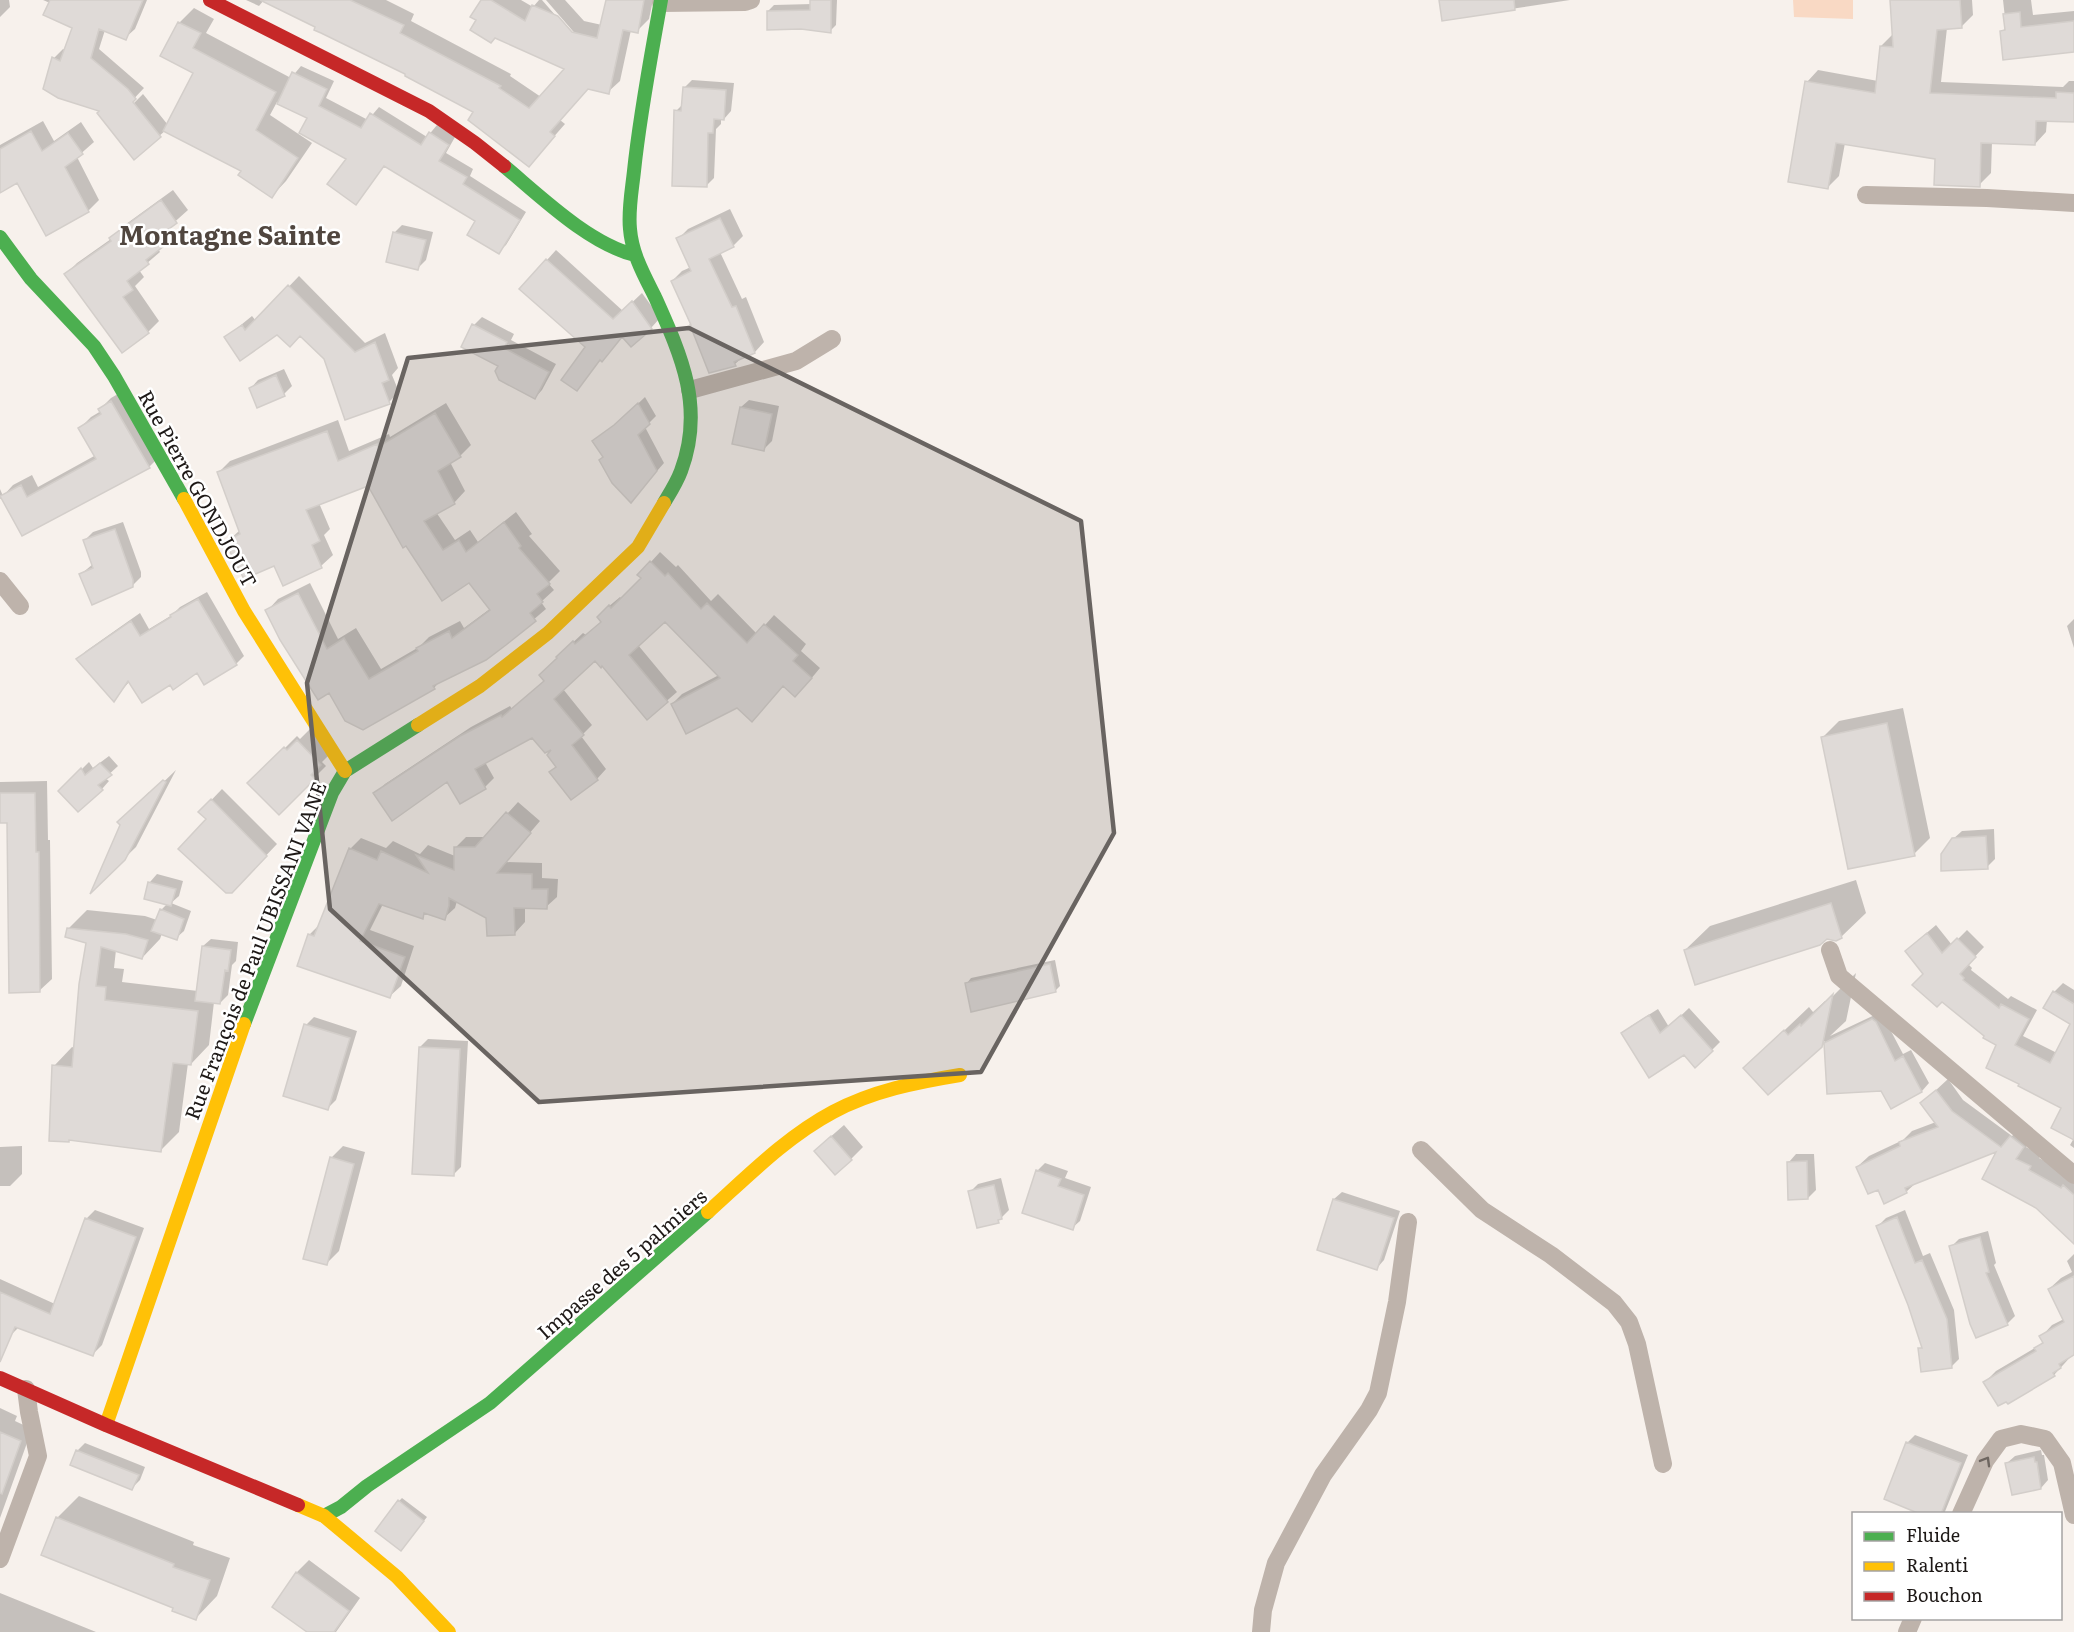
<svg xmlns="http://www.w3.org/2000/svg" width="2074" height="1632" viewBox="0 0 2074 1632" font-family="Literata,serif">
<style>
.green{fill:#f9d9c4}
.shadow{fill:#0003}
.building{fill:#dfdad7;stroke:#d3ceca;stroke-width:1.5}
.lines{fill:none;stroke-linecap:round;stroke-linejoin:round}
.street{stroke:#beb3ab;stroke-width:18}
.fast{stroke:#4caf50;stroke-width:14}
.slow{stroke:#ffc107;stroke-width:14}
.jam{stroke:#c62828;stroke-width:14}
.oneway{stroke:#6e6660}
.marked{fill:#696461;fill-opacity:0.2;stroke:#696461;stroke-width:4.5;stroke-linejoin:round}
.labels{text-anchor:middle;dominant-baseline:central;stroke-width:5;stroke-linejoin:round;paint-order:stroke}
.street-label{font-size:20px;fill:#1d1816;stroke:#fff}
.district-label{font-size:26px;font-weight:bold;fill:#50463f;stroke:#fff}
</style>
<rect width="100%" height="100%" fill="#f7f1ec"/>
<path class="green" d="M1793,0H1853V19L1794,17Z"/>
<path class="shadow" d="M0,0H9L10,7L0,17Z
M43,0H147L135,29L125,38L105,30L99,49L144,88L127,106L129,108L143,94L168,125L195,72L179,23L194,8L214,19L206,33L291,78L301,66L334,81L326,98L368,120L379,107L427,137L437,125L455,137L446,153L473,169L470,176L526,212L506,245L498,252L477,220L385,165L355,203L349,158L309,118L277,102L270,115L312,143L286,181L272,196L243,171L166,130L134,158L101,110L54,58L63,49L66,50L73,27L50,3Z
M246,0H386L414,14L411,21L511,74L510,76L541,97L567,68L478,20L483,0H521L533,7L539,0H542L576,39L578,37L546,0H565L584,21L602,25L607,0H653L649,19L637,31L631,30L620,81L608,92L588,88L560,120L565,124L529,165L475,111L407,74L264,0L259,6Z
M812,0H837L836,25L830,31L768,11L774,5L812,4Z
M1441,0H1570L1444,19Z
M1891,0H1972L1973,15L1961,27L1947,28L1941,82L2063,87L2069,81H2074V121L2047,120L2046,132L2035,144L1992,142L1991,173L1979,185L1937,158L1845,143L1839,176L1827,188L1807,82L1818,70L1878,81L1881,46L1893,34Z
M2003,0H2031L2033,15L2074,11V51L2002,32L2006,27Z
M692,80L734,83L731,111L724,119L721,118V124L716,129L714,178L706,186L676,111L683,104L684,88Z
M43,121L54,141L81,122L94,142L77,157L99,200L88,211L18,181L0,182V145Z
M173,190L188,210L169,227L175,234L158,249L160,252L139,270L144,277L135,286L159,321L148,332L66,274L77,263L111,239L122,227Z
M730,209L743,236L733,246L720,252L742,299L746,297L764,342L755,352L743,357L735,364L691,326L672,281L682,271L691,267L678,239L688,229Z
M402,225L433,232L426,260L418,268L394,233Z
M556,250L623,311L642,293L660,318L651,328L623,336L601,359L577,389L587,347L547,260Z
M299,276L365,343L385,333L398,368L392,375L399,392L389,402L326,358L300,334L277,333L226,337L252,316L256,321Z
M482,317L514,334L511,340L556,364L542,390L535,398L500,366L463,346L474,325Z
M284,369L292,386L284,394L251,388L258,380Z
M123,391L160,456L149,467L23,534L3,497L0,499V489L3,496L13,485L32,475L38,487L96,455L80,428L91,417L101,411L100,409L111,398Z
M645,397L656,416L645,427L664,463L631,501L594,441L623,418Z
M749,400L779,406L772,441L764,449L741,407Z
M446,403L471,445L460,456L450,462L465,491L454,503L436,512L455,540L470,530L478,542L516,512L532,534L529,536L560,571L548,583L554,590L541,602L546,609L505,644L441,680L434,688L329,691L267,611L278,599L310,583L338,639L356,628L381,669L419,647L429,637L460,621L464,628L491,608L469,581L369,484L319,503L330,529L324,535L333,555L321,566L283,584L274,564L227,542L240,530L219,472L230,461L338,420L349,451L389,434L390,437Z
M123,522L141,572V577L133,585L81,574L93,564L85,540L93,532Z
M660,552L676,567L678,565L711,601L718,594L757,634L774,615L806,644L801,651L820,668L805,686L784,685L737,706L672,704L682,694L719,675L665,620L638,645L677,692L647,718L602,664L595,659L563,689L592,725L581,736L606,769L597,779L557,766V745L533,736L485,762L494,778L485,787L448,780L375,794L385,784L471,727L510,706L512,709L545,680L567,648L583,633L586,635L602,621L608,607L620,597L622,599L643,578L639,575Z
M207,592L244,656L236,664L198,671L171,683L130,681L114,699L78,659L86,651L140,613L149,629L172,615L180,607Z
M2074,619V648L2067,626Z
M1903,708L1930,838L1914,854L1823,737L1839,721Z
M310,729L332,752L322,762L326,766L279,813L250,783L297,736L300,739Z
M109,756L118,766L105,778L109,781L102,789L60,791L89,762L93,768Z
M176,770L136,847L94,888L122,825L119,822L149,792L151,794Z
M47,781L48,840H50L52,979L39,991L9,821H0V782Z
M222,789L277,844L243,880L208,819L200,812Z
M518,802L540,821L505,862L542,863V878L558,879L557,897L546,907H525V922L515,933L457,901L455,908L444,918L427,912L422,917L383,904L370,930L414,946L401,986L390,996L309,935L320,924L350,849L361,838L386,848L393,841L420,854L428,845L455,856V848L466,837H486Z
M1994,829L1995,859L1987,867L1953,839L1962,831Z
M157,874L183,881L179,896L171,903L191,911L184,931L176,938L162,933L160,939L142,958L116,950L114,968L124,969L122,982L198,991L203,946L211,939L238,942L236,961L232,965L228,995L220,1003L214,1002L209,1045L191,1064L188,1063L179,1132L160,1151L70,1139L68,1141L54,1066L72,1047L75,1048L87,942L69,928L87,910L145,916L157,920L161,910L168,903L146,897L150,882Z
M1856,880L1866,913L1841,937L1685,950L1710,926Z
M1936,925L1952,945L1967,930L1984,947L1968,964L1972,968L1971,970L2008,999L2011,996L2037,1010L2023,1036L2057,1053L2072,1024L2054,992L2063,983L2074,990V1148L2070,1145L2074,1138L2063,1107L1998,1044L1942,1000L1925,974L1916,942Z
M1055,960L1060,986L1055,991L967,983L971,978Z
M1856,973L1846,1021L1830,1036L1881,1012L1903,1054L1911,1050L1929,1083L1922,1091L1892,1107L1882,1089L1828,1092L1825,1041L1821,1046L1745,1068L1809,1007L1813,1012L1825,1001L1826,1003Z
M1689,1008L1720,1042L1712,1050L1684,1053L1623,1033L1631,1026L1658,1009L1669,1027Z
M314,1017L357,1031L336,1100L328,1108L306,1025Z
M428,1039L468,1041L461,1167L453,1175L420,1047Z
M1948,1079L1963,1100L2012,1136L2023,1125L2034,1135L2026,1147L2041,1155L2039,1158L2074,1176V1242L2000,1149L1917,1182L1906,1192L1878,1188L1857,1167L1869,1156L1903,1140L1912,1131L1936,1122L1922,1103Z
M844,1125L863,1147L851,1159L828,1139Z
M22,1146V1174L10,1186H0V1147Z
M343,1146L365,1152L339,1251L327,1263L331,1158Z
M1796,1154H1814L1816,1190L1808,1198L1789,1162Z
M1045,1163L1068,1171L1065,1178L1091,1187L1080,1221L1072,1228L1037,1171Z
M1001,1178L1009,1210L998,1221L970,1192L978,1184Z
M1342,1192L1400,1211L1384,1260L1377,1268L1334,1199Z
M95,1210L144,1228L102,1345L93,1354L19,1327L11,1335L0,1330V1279L55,1304L86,1219Z
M1905,1210L1923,1256L1930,1253L1954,1310L1959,1359L1951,1367L1920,1349L1923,1346L1910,1305L1878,1226L1886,1218Z
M1988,1231L1996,1263L1994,1265L2015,1316L2007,1324L1951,1247L1959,1239Z
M2074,1254V1353L2054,1375L1985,1382L1996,1371L2040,1345L2043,1341L2041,1337L2052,1325L2064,1319L2049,1289L2061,1278L2072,1272L2067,1261Z
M0,1408L17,1416L15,1421L32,1429L0,1518Z
M1915,1435L1968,1455L1944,1514H1924L1907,1443Z
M85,1443L145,1467L140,1480L132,1488L77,1451Z
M2041,1450L2042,1455H2044L2048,1480L2041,1488L2007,1463L2015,1456Z
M79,1496L194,1542L193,1545L230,1558L217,1596L196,1618L175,1607L57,1518Z
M402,1498L427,1517L404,1546L399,1501Z
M309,1560L360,1598L336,1632H310L274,1607L297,1572Z
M0,1593L96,1632H0Z"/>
<path class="building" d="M50,0H143L126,40L99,29L91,58L128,89L136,99L133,102L161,137L134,160L97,113L99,111L58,98L43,89L52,57L60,61L72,28L43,15Z
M260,0H350L404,25L400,33L501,86L499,88L529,108L564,69L495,38L491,43L470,30L476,20L470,17L481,0H491L525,21L532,5L558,16L572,32L597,38L606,0H644L638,33L623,30L609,94L588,89L550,132L555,136L529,167L468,120L473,112L405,76V74L321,33L314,30L315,27Z
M810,0H831V33L801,29L767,30V11L810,10Z
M1439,0H1514L1515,10L1442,21Z
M1890,0H1960L1962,28L1937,30L1930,93L2056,98V92L2074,93V122L2036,121L2035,145L1981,143L1980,187L1934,185L1935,159L1836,143L1828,189L1788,182L1805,81L1875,93L1880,46L1893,47Z
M2020,12L2021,27L2074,21V52L2003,60L2000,31L2005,30L2003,14Z
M178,22L201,33L193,48L276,92L256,130L298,158L272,198L238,175L241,171L163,131L193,73L160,56Z
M292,72L327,89L319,106L361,128L370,113L421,145L429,132L449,145L439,161L467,177L463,184L520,220L499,254L467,235L475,221L384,166L356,205L327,184L346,159L299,133L307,118L277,104Z
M683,87L726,90L724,120L714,119L713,133H708L707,187L672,186L674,110L681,111Z
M31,131L42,151L68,133L83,154L65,167L89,212L46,236L17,183L0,193V149Z
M161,200L177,223L158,237L164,246L146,260L149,264L127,281L133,290L123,297L149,333L122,353L64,274L111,241L109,238Z
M720,218L734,247L709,259L732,307L736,306L755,353L734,362L736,366L709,373L690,325H691L671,281L691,271L676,238Z
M393,232L426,240L418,270L386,262Z
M546,259L613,319L632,301L652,329L631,347L622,337L602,362L600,360L577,391L561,380L585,347L519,289Z
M288,285L355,352L375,342L389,380L382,383L390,404L345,420L324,359L300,336L290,347L277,335L240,361L224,337L242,325L245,330Z
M472,324L507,342L504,348L549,372L535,399L499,380L495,371L498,366L461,347Z
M276,375L285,396L257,408L249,388Z
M111,401L150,468L22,536L0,496L21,485L27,497L96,459L78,428L101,414L98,409Z
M638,403L650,424L638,435L657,471L631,503L612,483L599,460L603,457L592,441L614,425Z
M740,407L772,414L764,451L732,444Z
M435,413L461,457L438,471L455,504L424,521L443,550L459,540L466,552L504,522L521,546L519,548L550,584L537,594L543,602L530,613L536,621L506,645L486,660L433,686L435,689L363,730L345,721L329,693L318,700L280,640L265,610L298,593L327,649L344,638L369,679L418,651L416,648L449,631L452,638L490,610L469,583L442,601L406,546L403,548L368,486L306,510L320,541L312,545L322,568L283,586L274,566L244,579L225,542L240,534L217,472L327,431L338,461L377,444L378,447Z
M115,529L133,580V587L92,605L79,574L93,568L83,540Z
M650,561L665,576L668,573L701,609L707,603L747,643L764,624L798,655L793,661L812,678L795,697L783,686L752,722L737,708L686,734L671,704L720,678L665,622L629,655L668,702L647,720L602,666L601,668L595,661L554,699L584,735L572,745L598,780L571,800L549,772L556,767L547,755L551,750L545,753L532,738L475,769L486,789L460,804L447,782L392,821L373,793L460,736L501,715L502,717L544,681L539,675L557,658L556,657L573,641L575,644L601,622L597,617L609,605L611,608L641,578L637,575Z
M198,599L237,665L204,685L197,673L173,690L170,685L142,703L128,681L114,702L76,659L131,621L140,636L171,617L170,615Z
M1887,723L1915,856L1848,869L1821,737Z
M297,740L321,765L311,775L315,779L279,815L247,783L284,747L287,750Z
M100,763L112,775L98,785L103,790L78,812L58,791L81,768L85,775Z
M163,780L166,782L125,860L90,894L120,825L117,822Z
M0,793H35L36,852H39L40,992L9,993L7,823H0Z
M211,799L267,856L232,893H226L178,849L206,819L198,812Z
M506,812L531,833L497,873L532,874V889H548L547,909L514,908L515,935L487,936L486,918L449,898V906L445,920L424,913L423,919L379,904L360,941L405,957L390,998L297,966L308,934L314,936L349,848L377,860L381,851L428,873L416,855L454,870V847H475Z
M1986,836L1988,869L1941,871V854L1952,838Z
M148,882L176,889L171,906L144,899Z
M1831,903L1842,938L1836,941L1827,939L1820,945L1695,985L1684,950Z
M160,909L184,919L177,940L151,931Z
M67,928L126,934L148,940L142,959L101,947L96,986L106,987L105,1000L198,1011L191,1065L173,1063L161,1152L69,1140V1142L49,1141L52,1065L72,1067L79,984L86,943L65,937Z
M1927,933L1942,953L1957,938L1976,957L1960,974L1964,978L1963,980L1999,1008L2001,1004L2029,1019L2015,1045L2050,1063L2070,1024L2043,1008L2053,991L2074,1004V1140L2051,1128L2061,1108L2018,1086L2019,1084L1986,1068L1996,1045L1983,1038L1984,1036L1942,1002L1937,1007L1912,985L1923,974L1905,951Z
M202,946L231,950L228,971L225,970L220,1004L195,1001Z
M1050,964L1056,992L971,1012L965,983Z
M1833,994L1822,1047L1768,1095L1743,1068L1784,1030L1788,1035L1800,1024L1801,1026Z
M1649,1015L1660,1033L1681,1015L1713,1051L1695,1068L1684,1055L1649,1078L1621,1033Z
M1872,1019L1876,1022L1895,1061L1903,1056L1922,1092L1891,1109L1881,1091L1827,1094L1824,1043Z
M304,1024L350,1038L328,1110L283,1096Z
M419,1047L460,1049L454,1176L412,1174Z
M1936,1090L1952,1111L2001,1147L2010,1136L2024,1147L2016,1159L2031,1166L2029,1170L2061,1188L2063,1185L2074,1195V1244L2036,1208L1982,1179L1996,1152L1905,1188L1907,1193L1884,1204L1878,1190L1868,1194L1856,1167L1900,1146L1899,1142L1938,1127L1920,1103Z
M831,1136L852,1160L835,1175L814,1151Z
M330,1157L354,1164L327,1265L303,1259Z
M1807,1161L1808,1199L1788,1200L1787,1162Z
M1036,1170L1061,1179L1058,1186L1084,1195L1073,1230L1022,1213Z
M994,1185L1002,1219L998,1220L999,1223L977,1228L968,1191Z
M1333,1199L1394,1218L1377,1270L1317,1250Z
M1897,1217L1915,1263L1922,1260L1947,1319L1952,1368L1921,1372L1918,1348H1922L1908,1305L1876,1226Z
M85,1218L136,1237L93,1356L15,1327L0,1362V1292L50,1314Z
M1980,1237L1989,1272L1986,1273L2008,1325L1976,1338L1970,1324L1949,1246Z
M2074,1276V1355L2059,1364L2061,1368L2053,1373L2055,1376L2008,1404L2006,1402L1998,1406L1983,1382L2036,1351L2034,1348L2043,1343L2039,1336L2064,1322L2048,1289Z
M0,1432L21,1441L2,1494L0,1493Z
M1906,1442L1961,1463L1941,1514H1920L1884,1499Z
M76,1450L139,1475L132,1490L70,1465Z
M2034,1457L2035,1462H2037L2041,1489L2012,1495L2005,1463Z
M398,1500L424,1521L401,1551L375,1531Z
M56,1517L174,1564L173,1567L210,1580L196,1620L172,1611L173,1608L41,1555Z
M296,1572L349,1611L334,1632H307L272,1607Z"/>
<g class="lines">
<path class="street" d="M661,3L745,2L751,0
M1866,195L1987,198L2074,203
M690,390L796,361L832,339
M0,581L20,606
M1830,950L1839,976L2074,1175
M1421,1150L1482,1210L1551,1255L1614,1303L1629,1322L1637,1344L1663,1464
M1961,1514L1985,1461L2001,1439L2021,1434L2045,1439L2062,1463L2074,1515
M0,1559L38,1456L29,1412L26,1389
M1261,1632L1263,1610L1276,1563L1323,1475L1369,1410L1378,1393L1397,1302L1408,1222
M1907,1632L1913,1618"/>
<path class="fast" d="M661,0C651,57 640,113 634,171C632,190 628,210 630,229C632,254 644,275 655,297C681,355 705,407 681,471C677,482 670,493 664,503
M504,166C540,196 589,244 635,255
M0,237L31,279L94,346L114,376L184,499
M244,1024L332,793L345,771L418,725
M324,1516L341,1507L367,1486L490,1403L708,1212"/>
<path class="slow" d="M184,499L244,611L345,771
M418,725L480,686L548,633L638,547L664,503
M708,1212C747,1177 786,1137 833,1112C872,1091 917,1082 960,1075
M106,1425L244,1024
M298,1505L324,1516L397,1577L449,1632"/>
<path class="jam" d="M210,0L429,111L475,143L504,166
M0,1378L106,1425L298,1505"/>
</g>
<defs><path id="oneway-chevron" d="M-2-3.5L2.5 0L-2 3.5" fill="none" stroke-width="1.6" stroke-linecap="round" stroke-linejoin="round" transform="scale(1.5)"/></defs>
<use class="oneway" href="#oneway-chevron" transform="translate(1986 1461) rotate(-60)"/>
<path class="marked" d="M689,328L1081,521L1114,833L981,1072L539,1102L330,909L307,683L408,358Z"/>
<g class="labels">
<g class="street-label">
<text transform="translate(199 488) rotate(61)">Rue Pierre GONDJOUT</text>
<text transform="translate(254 950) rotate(-69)">Rue François de Paul UBISSANI VANE</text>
<text transform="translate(621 1263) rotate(-41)">Impasse des 5 palmiers</text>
</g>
<g class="district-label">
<text x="230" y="233">Montagne Sainte</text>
</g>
</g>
<rect x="1852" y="1512" width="210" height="108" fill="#ffffff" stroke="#a5a3a2" stroke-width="1.5"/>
<rect x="1864" y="1532" width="30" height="9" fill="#4caf50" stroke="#a5a3a2" stroke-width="1.5"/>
<text x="1906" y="1542" font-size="18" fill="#1d1816">Fluide</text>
<rect x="1864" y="1562" width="30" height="9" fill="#ffc107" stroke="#a5a3a2" stroke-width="1.5"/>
<text x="1906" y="1572" font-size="18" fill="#1d1816">Ralenti</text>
<rect x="1864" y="1592" width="30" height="9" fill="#c62828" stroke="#a5a3a2" stroke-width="1.5"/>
<text x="1906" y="1602" font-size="18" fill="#1d1816">Bouchon</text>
</svg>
